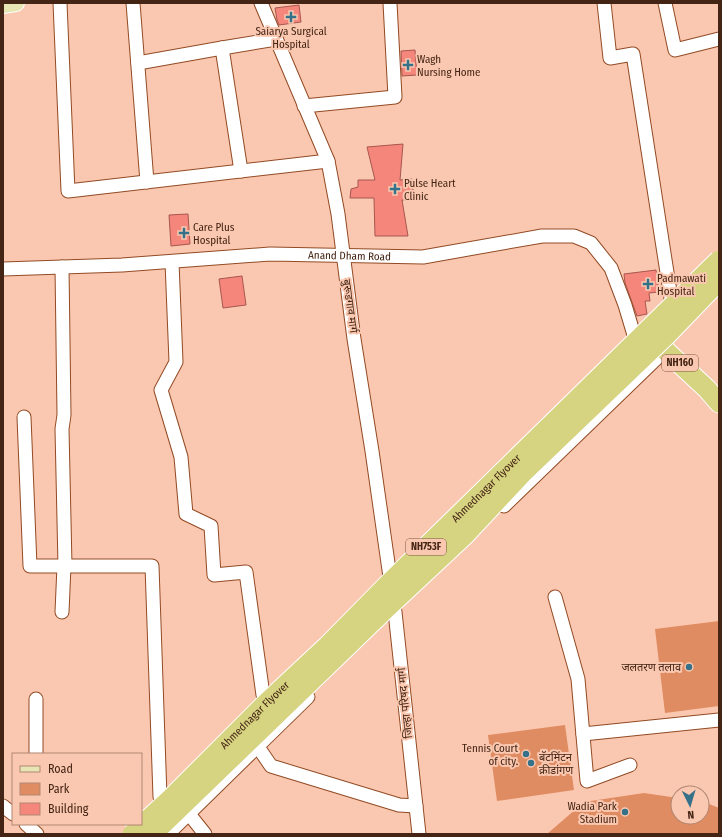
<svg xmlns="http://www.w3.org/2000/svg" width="722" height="837" viewBox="0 0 722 837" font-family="'Fira Sans Condensed','Noto Sans Devanagari',sans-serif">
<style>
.green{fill:#e08c62}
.building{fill:#f5867b;stroke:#a8564e}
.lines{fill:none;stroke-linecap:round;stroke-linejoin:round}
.minor-casing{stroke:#924a24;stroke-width:15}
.major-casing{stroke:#fff;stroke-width:18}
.highway-casing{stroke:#fff;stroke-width:21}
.minor{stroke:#fff;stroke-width:13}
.major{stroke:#e6e5b3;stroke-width:16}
.highway{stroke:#d6d381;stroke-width:19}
.highway-bridge-casing{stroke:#fff;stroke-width:21;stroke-linecap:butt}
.highway-bridge{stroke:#d6d381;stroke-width:19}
.poi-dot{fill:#357188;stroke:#fac8b0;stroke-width:1.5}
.labels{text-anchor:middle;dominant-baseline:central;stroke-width:4;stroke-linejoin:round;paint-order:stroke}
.shield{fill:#fac8b0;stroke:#7b5543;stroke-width:1}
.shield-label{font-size:10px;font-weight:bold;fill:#442414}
.poi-label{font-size:11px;fill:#442414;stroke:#fac8b0;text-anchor:start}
.street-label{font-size:11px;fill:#442414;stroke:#fac8b0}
</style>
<rect width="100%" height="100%" fill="#fac8b0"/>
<path class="green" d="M719,621V706L665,713L655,629Z
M565,725L574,790L497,801L488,735Z
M644,793L678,798V817H702V801L719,808V834H547L584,802Z"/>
<path class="building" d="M299,5L301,22L279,25L277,20L275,8Z
M415,50L417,75L402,76L401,51Z
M403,144L400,180L412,179L414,200H402L408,236H375L374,198H350L351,189L358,187V180H375L367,147Z
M188,214L190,244L171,246L169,215Z
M656,270L659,292L649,293L650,301H645L647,314L637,316L625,283L624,274Z
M242,276L246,305L223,308L219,279Z"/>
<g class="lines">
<g class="minor-casing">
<g id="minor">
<path d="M60,3L68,191L328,161"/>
<path d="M133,3L147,182"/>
<path d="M261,3L328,161L338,214L354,339L372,451L395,612L419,834"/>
<path d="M604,3L610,58L633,54L673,311"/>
<path d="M665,3L675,50L719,39"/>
<path d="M138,63L222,48"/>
<path d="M304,106L395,97L390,3"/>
<path d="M241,171L222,48L276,39"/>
<path d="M172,262L176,362L161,390L181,457L186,514L211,526L214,575L246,572L263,695"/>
<path id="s1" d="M3,269L122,265L270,254L423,257L542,236H574L591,243L611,268L625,305L634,335"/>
<path d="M24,417L30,566H152L160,797"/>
<path d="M504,506L659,356"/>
<path d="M555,597L578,679L587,781L630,765"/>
<path d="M62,612L64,566H65L62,429L64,415L62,267"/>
<path d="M36,699V754"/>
<path d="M583,734L719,720"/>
<path d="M258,747L271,766L399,805L416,806"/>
<path d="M3,806L13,814"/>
<path d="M189,814L205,834"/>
<path d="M26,824L37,834"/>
<path d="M168,834L308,697"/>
</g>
</g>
<g class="major-casing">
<path id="major" d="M3,5L16,3"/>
</g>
<g class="highway-casing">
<path id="highway" d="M658,326L665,350L707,389L719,403"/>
</g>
<use href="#minor" class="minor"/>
<use href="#major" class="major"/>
<use href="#highway" class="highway"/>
<g class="highway-bridge-casing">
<g id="highway-bridge">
<path id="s2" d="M132,834L171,798L266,703L327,646L387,585L719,260"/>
<path d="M153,834L385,610L465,535L522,474L667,335L719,281"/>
</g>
</g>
<use href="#highway-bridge" class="highway-bridge"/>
</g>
<g class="poi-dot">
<path d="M289 11h4v4h4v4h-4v4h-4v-4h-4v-4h4z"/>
<path d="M406 59h4v4h4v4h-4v4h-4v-4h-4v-4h4z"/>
<path d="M393 183h4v4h4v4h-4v4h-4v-4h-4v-4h4z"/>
<path d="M182 227h4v4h4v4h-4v4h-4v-4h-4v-4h4z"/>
<path d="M646 278h4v4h4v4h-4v4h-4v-4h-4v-4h4z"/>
<circle cx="689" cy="667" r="4"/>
<circle cx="526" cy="754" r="4"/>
<circle cx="531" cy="763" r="4"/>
<circle cx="625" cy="812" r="4"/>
</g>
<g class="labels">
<g class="shield">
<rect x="662" y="355" width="36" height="16" rx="3"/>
<rect x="406" y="539" width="40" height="16" rx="3"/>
</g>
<g class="shield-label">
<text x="680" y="363">NH160</text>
<text x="426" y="547">NH753F</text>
</g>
<g class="poi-label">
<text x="291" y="31" text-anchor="middle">Saiarya Surgical<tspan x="291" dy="13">Hospital</tspan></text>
<text x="417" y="59">Wagh<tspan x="417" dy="13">Nursing Home</tspan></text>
<text x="404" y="183">Pulse Heart<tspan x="404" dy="13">Clinic</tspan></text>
<text x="193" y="227">Care Plus<tspan x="193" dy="13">Hospital</tspan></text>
<text x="657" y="278">Padmawati<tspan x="657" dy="13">Hospital</tspan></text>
<text x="681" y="667" text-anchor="end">जलतरण तलाव</text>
<text x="518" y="748" text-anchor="end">Tennis Court<tspan x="518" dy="13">of city.</tspan></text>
<text x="539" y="757">बॅटमिंटन<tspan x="539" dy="13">क्रीडांगण</tspan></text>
<text x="617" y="806" text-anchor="end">Wadia Park<tspan x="617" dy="13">Stadium</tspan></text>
</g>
<g class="street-label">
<text stroke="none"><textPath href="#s1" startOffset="347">Anand Dham Road</textPath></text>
<text transform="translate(350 306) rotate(82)">बुरूडगाव मार्ग</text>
<text stroke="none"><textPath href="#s2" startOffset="495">Ahmednagar Flyover</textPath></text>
<text transform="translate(405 703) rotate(-96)">जिल्हा परिषद मार्ग</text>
<text stroke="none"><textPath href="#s2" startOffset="171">Ahmednagar Flyover</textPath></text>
</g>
</g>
<rect width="722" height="837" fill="none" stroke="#442414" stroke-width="8"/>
<rect x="12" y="753" width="130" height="72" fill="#fac8b0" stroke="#b18672"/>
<rect x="20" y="766" width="20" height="6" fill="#e6e5b3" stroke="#b18672"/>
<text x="48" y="773" font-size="12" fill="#442414">Road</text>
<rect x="20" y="783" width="20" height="12" fill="#e08c62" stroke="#b18672"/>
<text x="48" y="793" font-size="12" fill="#442414">Park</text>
<rect x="20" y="803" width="20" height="12" fill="#f5867b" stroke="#b18672"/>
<text x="48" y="813" font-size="12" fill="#442414">Building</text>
<g transform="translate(690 805) rotate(175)"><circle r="19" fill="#fac8b0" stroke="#b18672"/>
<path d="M0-3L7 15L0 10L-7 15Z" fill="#357188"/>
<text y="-6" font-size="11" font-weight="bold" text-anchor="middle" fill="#442414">N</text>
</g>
</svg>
